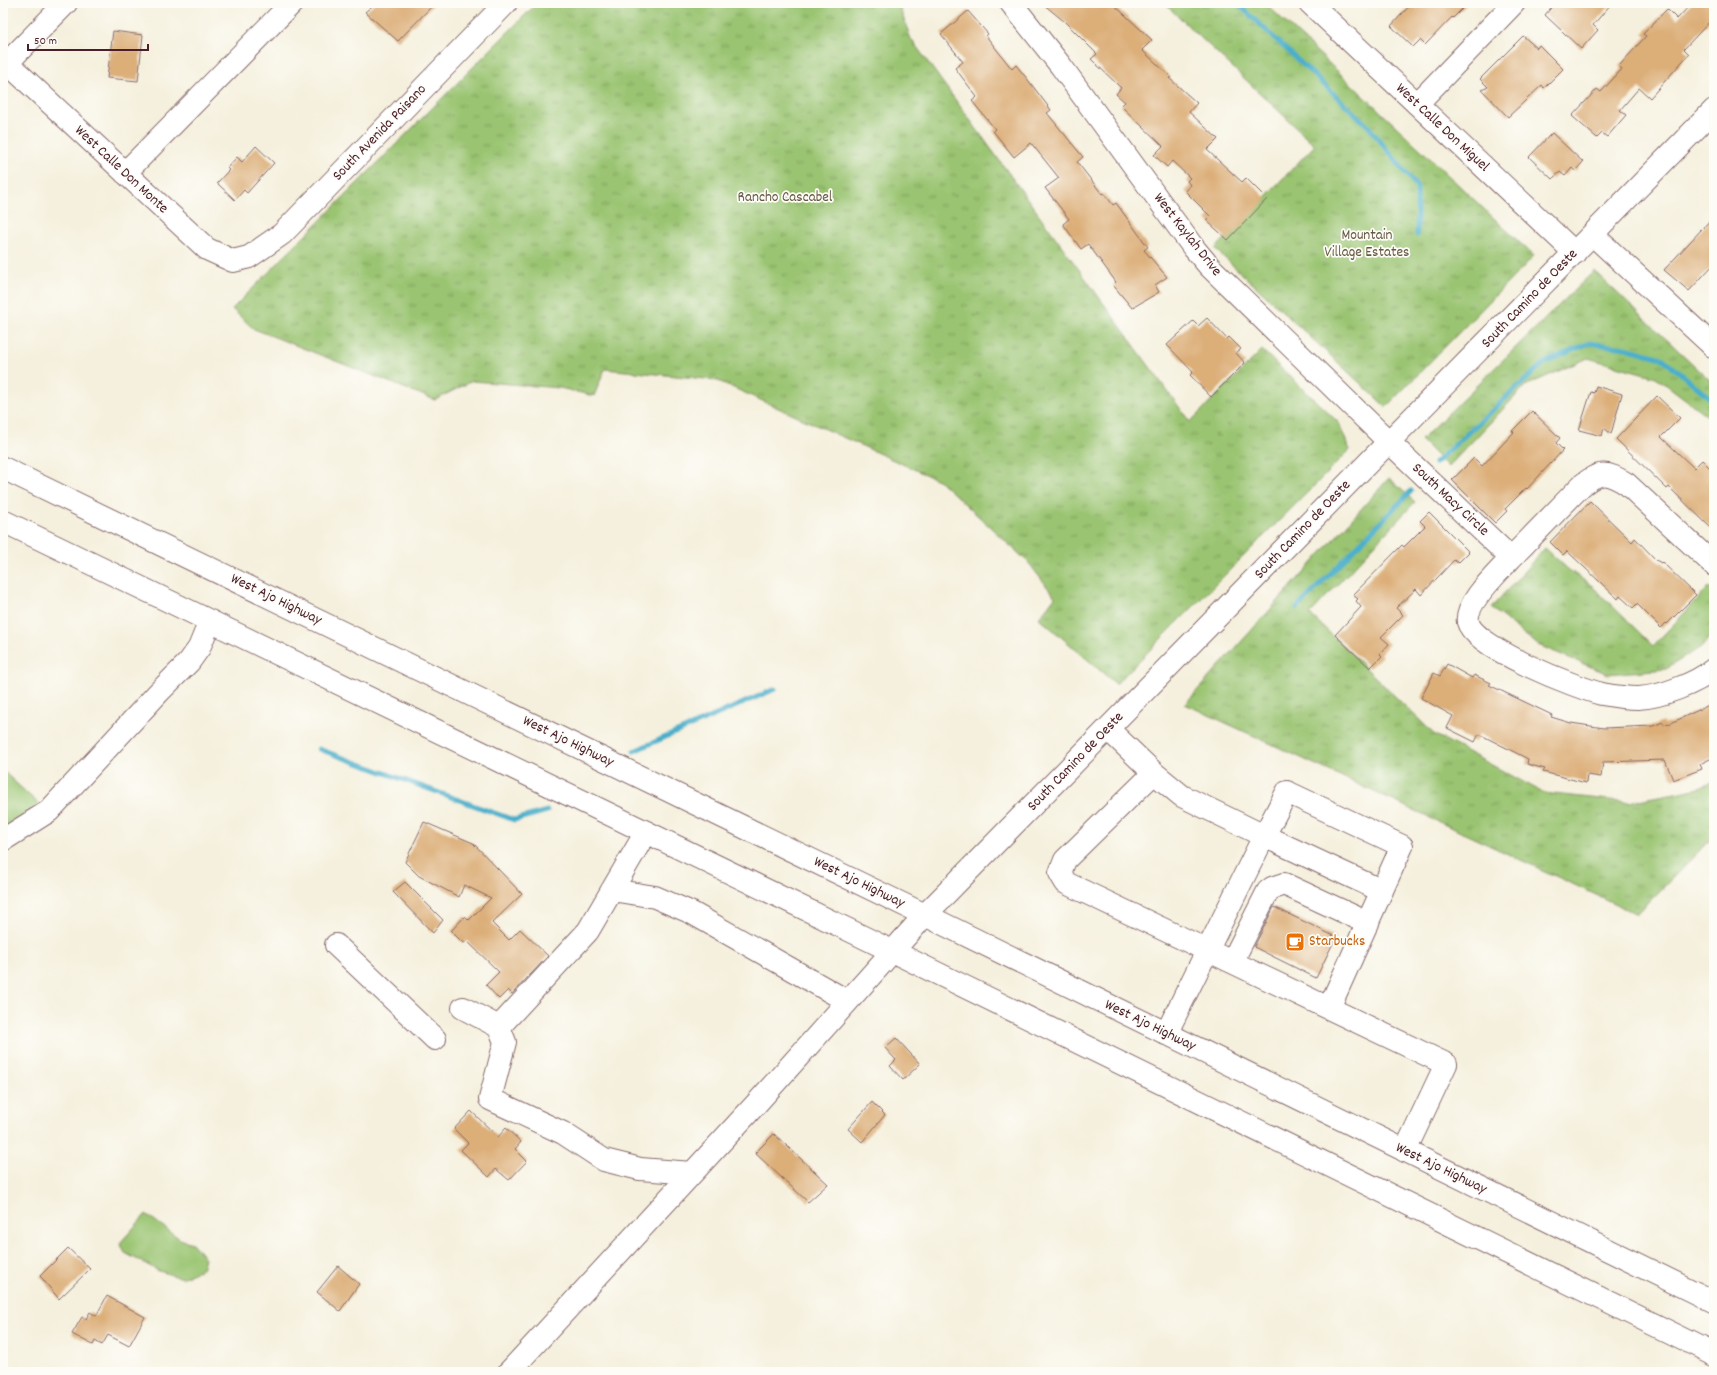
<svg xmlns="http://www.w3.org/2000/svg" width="1717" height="1375" viewBox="0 0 1717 1375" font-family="Dekko,sans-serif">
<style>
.grass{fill:url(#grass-tufts);stroke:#72724e}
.pitch{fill:#9ac471;stroke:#72724e}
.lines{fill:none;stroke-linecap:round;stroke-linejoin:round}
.stream{stroke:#4bafca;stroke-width:5}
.building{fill:#dcae78}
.minor-casing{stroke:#866869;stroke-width:24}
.major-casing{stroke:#866869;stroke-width:24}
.minor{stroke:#fff;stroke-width:22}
.major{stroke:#fff;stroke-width:22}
.labels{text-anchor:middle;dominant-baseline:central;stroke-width:3.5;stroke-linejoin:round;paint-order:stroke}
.street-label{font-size:15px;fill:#4a1f2b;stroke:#fdfcf7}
.park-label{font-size:15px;fill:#665944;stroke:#fdfcf7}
.food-label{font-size:15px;fill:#c56008;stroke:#fdfcf7;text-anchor:start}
</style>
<defs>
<pattern id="grass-tufts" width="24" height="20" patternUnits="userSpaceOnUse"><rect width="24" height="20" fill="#9ac471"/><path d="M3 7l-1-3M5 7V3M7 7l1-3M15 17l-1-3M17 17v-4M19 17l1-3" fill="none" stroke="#809f5d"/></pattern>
</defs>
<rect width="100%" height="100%" fill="#fdfcf7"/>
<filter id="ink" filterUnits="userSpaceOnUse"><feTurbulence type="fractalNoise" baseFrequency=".025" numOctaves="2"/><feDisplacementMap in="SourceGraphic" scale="8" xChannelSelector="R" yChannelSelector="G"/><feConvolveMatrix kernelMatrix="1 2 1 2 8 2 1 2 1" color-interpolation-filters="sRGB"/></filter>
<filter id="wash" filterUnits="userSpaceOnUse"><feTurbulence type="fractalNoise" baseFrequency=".012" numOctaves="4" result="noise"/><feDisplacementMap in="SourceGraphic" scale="16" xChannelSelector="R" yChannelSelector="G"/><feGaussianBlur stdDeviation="0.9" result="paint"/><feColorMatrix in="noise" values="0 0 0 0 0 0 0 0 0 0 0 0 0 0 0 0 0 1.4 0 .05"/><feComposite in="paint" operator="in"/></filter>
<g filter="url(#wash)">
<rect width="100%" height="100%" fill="#f5f0dd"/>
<path class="grass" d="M537,3H898L911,39L1190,422L1262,350L1338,422L1350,450L1116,684L1039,618L1055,597L1028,562L940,481L716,380L605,369L594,396L560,388L472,381L435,400L254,329L232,309Z
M1164,3H1265L1534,256L1386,407L1215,249L1315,145Z
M1594,271L1714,384V421L1656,377L1588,358L1525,386L1448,467L1421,440Z
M1389,478L1415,502L1310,614L1434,734L1544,793L1629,802L1700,788L1714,781V836L1637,914L1185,704Z
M1545,548L1569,570L1592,586L1653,646L1709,587L1714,593V632L1701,647L1666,669L1608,674L1538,645L1491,608Z"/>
<path class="pitch" d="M3,771L42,807L3,830Z
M146,1214L180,1239L192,1243L205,1258L202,1269L182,1278L159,1271L125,1253L120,1243Z"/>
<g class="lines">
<path class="stream" d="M1237,3L1368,126L1417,187V235
M1435,463L1544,363L1589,343L1626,348L1662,358L1714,401
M1297,608L1411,491
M319,749L514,820L547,811
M634,751L775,689"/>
</g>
<g id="blocks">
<path class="building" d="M376,3H435L398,41L365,12Z
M1042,3H1112L1152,40L1142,50L1171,77L1169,78L1197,103L1189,112L1218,139L1207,150L1242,182L1246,178L1267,199L1228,240L1206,220L1210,216L1185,191L1190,185L1187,181L1190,178L1172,161L1167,167L1154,155L1163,146L1121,106L1125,102L1116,94L1121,88L1091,59L1097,54L1065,22Z
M1412,3H1468L1453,18L1452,17L1425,45L1420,40L1413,47L1391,26Z
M1555,3H1612L1593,25L1598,30L1581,49L1545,15Z
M1692,3H1714V17L1684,49L1689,54L1650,98L1639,88L1620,110L1626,115L1607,137L1602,133L1597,138L1572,116L1597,89L1601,92L1622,69L1619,66L1646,36L1643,34L1667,9L1677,19Z
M968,11L988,34L986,36L1012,69L1016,65L1028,80L1051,110L1047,113L1083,157L1077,162L1102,194L1104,193L1113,205L1116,203L1148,247L1144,250L1167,277L1155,285L1159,292L1132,308L1113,285L1116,282L1088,244L1081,249L1063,224L1069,219L1045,188L1059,178L1031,143L1014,157L993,131L995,129L972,101L977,97L955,68L963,62L941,34Z
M113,31L143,35L138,81L107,78Z
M1523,36L1537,48L1539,45L1563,69L1544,88L1542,85L1508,117L1482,90L1488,87L1480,79Z
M1552,133L1583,162L1575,171L1572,168L1565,176L1560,172L1552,179L1529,157Z
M256,146L274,163L247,193L244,190L235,200L217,183L229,170L227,168L237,157L242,162Z
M1714,216V264L1689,291L1664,270Z
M1207,318L1227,339L1229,337L1241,349L1236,353L1245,363L1211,397L1190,375L1193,372L1167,345L1193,321L1198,326Z
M1596,386L1622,394L1611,434L1604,428L1602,436L1579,430L1591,392L1594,393Z
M1657,396L1680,418L1661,437L1694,468L1702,460L1714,472V531L1669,487L1667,489L1616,439Z
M1532,411L1560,438L1556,443L1563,450L1527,489L1526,488L1505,509L1507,511L1495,523L1452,480L1474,458L1482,466L1514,432L1512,431Z
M1590,501L1632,542L1635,538L1656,560L1661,563L1662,562L1696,595L1667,624L1666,623L1661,628L1637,604L1633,608L1620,596L1618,599L1567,551L1563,555L1550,542Z
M1429,512L1469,552L1458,563L1454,560L1421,595L1416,589L1396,608L1403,615L1381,637L1389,644L1380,654L1382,656L1370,668L1335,635L1361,607L1356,601L1358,599L1353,595L1402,545L1404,547L1425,526L1420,521Z
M1447,664L1472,678L1474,675L1491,683L1489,685L1552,715L1551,717L1571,723L1604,728L1653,726L1663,722L1664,725L1668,723L1669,724L1709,705L1714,714V757L1700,764L1702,769L1673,780L1665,760L1603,762L1601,777L1587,775L1586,783L1543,772L1545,769L1527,764L1528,759L1479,734L1475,742L1447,728L1453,716L1421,698L1434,673L1440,676Z
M424,822L473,843L522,894L492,923L509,940L520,929L548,956L512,994L508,990L499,999L486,985L499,972L467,941L463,943L451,931L465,916L469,920L491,898L464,885L459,897L419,876L405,862Z
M405,882L443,920L433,933L393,892Z
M1274,907L1336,937L1316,978L1254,947Z
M896,1038L920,1064L903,1080L890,1066L896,1060L885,1048Z
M872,1102L885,1115L862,1142L848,1129Z
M471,1111L498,1137L506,1128L521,1142L515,1149L527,1161L509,1180L496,1169L489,1177L461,1150L468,1143L454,1129Z
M774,1134L828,1184L808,1202L755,1153Z
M68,1248L90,1269L59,1299L40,1276Z
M338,1266L359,1284L340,1311L317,1292Z
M107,1296L145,1317L129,1346L108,1335L102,1345L95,1341L93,1345L72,1334L82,1317L86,1319L90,1312L96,1316Z"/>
</g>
</g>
<g filter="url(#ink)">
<use href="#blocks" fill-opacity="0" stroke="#866869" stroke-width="1"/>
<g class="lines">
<g class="minor-casing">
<path id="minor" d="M1011,3L1061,66L1193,247L1209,266L1389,442L1511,558L1581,486C1600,471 1606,471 1627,484L1714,565
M1310,3L1575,253
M3,59L207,249L233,261L249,257L282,234L506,3
M7,63L66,3
M1417,104L1514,3
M125,173L292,3
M1593,235L1714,347
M1511,558C1500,571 1464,603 1468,622C1474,648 1577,688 1602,694C1613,696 1627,698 1638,698C1661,697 1697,683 1714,669
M1108,729L1154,773L1065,860L1060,873L1066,883L1446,1064L1405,1151
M1154,773L1182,796L1264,836L1166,1034
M3,840L49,811L159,692L189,662L199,648L210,621
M612,890L655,897L692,913L847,1001
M336,945L435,1039
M1232,962L1268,891L1272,888L1284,884L1368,923
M463,1008L499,1027L588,931L646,832
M1329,1008L1402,846L1287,792L1264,836L1382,891
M499,1027L505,1042L490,1099L563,1133L604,1160L640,1169L692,1173
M509,1372L756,1104L925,915L1714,110"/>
</g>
<g class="major-casing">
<path id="major" d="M3,468L925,915L1714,1302
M3,521L857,934L1714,1354"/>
</g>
<use href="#minor" class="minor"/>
<use href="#major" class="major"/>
</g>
</g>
<defs>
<g id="cafe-square" transform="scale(1)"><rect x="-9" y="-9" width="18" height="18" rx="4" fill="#e8710a" stroke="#fdfcf7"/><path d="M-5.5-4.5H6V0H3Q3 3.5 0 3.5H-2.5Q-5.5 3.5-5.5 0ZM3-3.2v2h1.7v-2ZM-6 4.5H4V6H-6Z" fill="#fff"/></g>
</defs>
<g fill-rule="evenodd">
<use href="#cafe-square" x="1295" y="942"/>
</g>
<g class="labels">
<g class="street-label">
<text transform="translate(1442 128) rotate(43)">West Calle Don Miguel</text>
<text transform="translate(380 133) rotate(-46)">South Avenida Paisano</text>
<text transform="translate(121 170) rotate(43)">West Calle Don Monte</text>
<text transform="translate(1187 235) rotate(52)">West Kaylah Drive</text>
<text transform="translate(1530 299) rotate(-46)">South Camino de Oeste</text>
<text transform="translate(1450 500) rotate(43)">South Macy Circle</text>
<text transform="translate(1303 530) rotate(-46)">South Camino de Oeste</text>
<text transform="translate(276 600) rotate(26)">West Ajo Highway</text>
<text transform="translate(568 742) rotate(26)">West Ajo Highway</text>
<text transform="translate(1076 762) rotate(-46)">South Camino de Oeste</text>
<text transform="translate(859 883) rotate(26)">West Ajo Highway</text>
<text transform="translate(1150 1026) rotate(26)">West Ajo Highway</text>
<text transform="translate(1441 1169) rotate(26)">West Ajo Highway</text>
</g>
<g class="park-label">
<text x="785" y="198">Rancho Cascabel</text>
<text x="1367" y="236">Mountain<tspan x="1367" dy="17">Village Estates</tspan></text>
</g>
<g class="food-label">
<text x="1309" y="942">Starbucks</text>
</g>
</g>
<rect width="1717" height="1375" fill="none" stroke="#fdfcf7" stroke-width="16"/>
<path d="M28 44v6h120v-6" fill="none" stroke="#4a1f2b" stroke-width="2"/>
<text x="34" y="44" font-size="12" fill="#4a1f2b" stroke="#fdfcf7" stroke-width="3" paint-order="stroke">50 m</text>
</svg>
